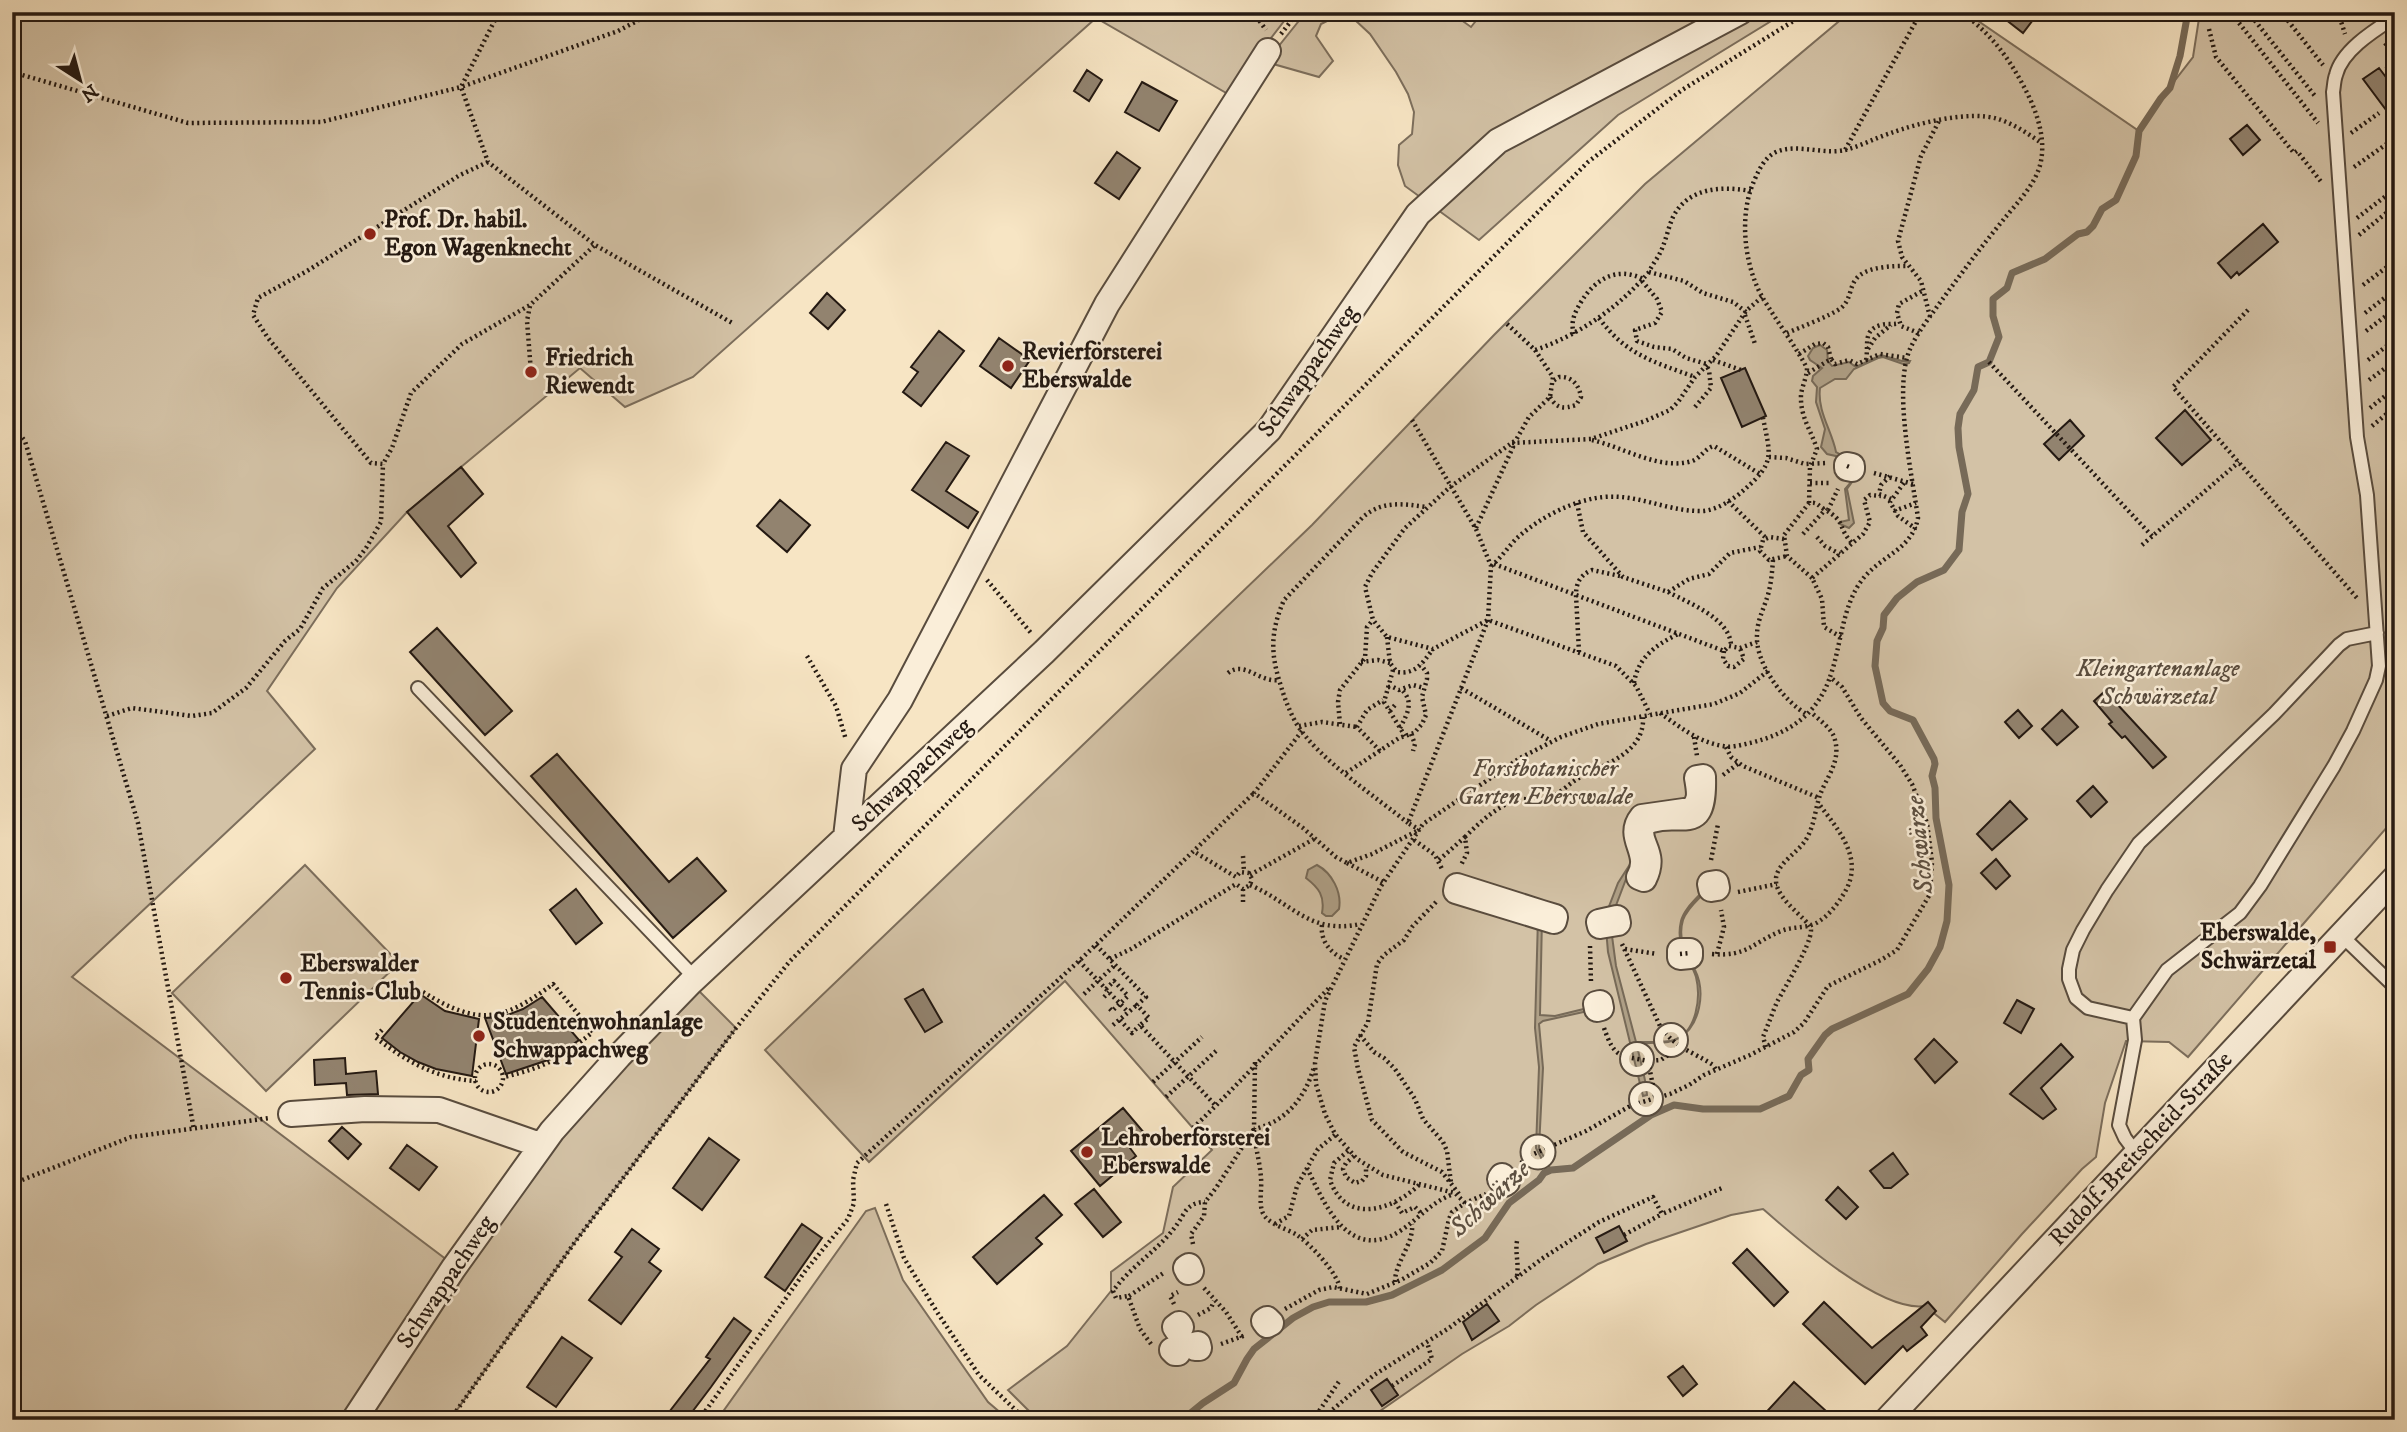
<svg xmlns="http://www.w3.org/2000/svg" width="2407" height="1432" viewBox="0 0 2407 1432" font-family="'IM FELL DW Pica',serif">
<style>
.green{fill:#d3c2a6;stroke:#7c6e5c;stroke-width:2}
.water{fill:#afa087;stroke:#776a58;stroke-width:2}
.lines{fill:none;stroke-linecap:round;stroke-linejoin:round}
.stream{stroke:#776a58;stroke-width:7}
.building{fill:#92836f;stroke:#241912;stroke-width:2}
.lane-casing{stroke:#594c3e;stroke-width:16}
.street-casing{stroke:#594c3e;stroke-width:28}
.path{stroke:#241912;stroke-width:4.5;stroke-dasharray:2 3.5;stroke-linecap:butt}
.lane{stroke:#faeed9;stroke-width:12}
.street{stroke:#faeed9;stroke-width:24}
.path-bridge{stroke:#241912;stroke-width:4.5;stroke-dasharray:2 3.5;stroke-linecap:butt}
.poi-dot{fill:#8f2418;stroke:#faeed9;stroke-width:2.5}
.labels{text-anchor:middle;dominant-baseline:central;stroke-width:5;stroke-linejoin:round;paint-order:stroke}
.poi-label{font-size:24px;font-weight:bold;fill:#241912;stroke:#faeed9;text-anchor:start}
.street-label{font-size:24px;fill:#241912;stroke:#faeed9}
.park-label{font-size:24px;font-style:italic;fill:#594c3e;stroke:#faeed9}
.water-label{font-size:26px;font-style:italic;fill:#5c4f41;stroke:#faeed9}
</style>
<rect width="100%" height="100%" fill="#f7e5c4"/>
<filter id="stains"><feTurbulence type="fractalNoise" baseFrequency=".00286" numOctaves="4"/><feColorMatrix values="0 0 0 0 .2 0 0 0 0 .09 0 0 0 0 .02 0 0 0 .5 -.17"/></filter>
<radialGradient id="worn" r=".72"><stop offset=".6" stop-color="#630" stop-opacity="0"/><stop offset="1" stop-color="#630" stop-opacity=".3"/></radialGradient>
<path class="green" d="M12,12H1291L1228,94L1096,18L693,377L625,407L580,368L407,512L337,588L267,691L315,749L72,977L447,1260L343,1420H12Z
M1306,12H1450L1471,27L1483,12H1786L1618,115L1479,240L1405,186L1398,165L1399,145L1412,134L1414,112L1408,94L1396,72L1370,34L1355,20L1333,18L1321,24L1316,36L1333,61L1319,77L1266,62Z
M1850,12H1965L2139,131L2152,110L2193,57L2200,12H2395V818L2188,1057L2169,1042L2126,1041L2105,1103L2096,1157L2082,1169L2022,1234L1945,1322L1925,1306C1881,1313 1796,1238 1763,1209L1731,1215L1646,1244L1598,1264L1536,1305L1509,1326L1462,1354L1367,1420H1038L1008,1390L1067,1346L1111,1291V1272L1163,1233L1173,1187L1212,1150L1065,981L869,1162L765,1050L1312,525L1494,335L1645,184Z
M305,865L399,963L266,1091L172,993Z
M696,988L736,1028L575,1242L450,1420H362L510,1200L599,1091Z
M875,1208L903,1280L988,1402L1009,1420H717L866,1211Z"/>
<path class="water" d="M1820,345L1827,350L1828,361L1832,366L1849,362L1856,367L1881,355L1902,361H1910L1909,363L1903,364L1883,357L1878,358L1854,369L1846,379H1835L1820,388C1817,411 1832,431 1836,452L1845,457L1855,478L1847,489L1854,523L1849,528L1840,524V522L1849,520L1845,489L1852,481V476L1840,457L1827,454L1821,447L1825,429L1816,402L1817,387L1812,381L1813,376L1822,368L1810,360L1808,356L1813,348Z
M1634,858L1612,916V936L1616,966L1636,1042C1646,1042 1666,1043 1674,1040C1697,1032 1701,997 1696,977C1689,955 1675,947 1681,921C1684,909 1696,899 1704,890H1707C1699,899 1687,908 1683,920C1677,940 1687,953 1695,970C1706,992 1700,1026 1679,1038C1667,1046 1651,1040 1637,1045C1640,1062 1646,1077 1647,1095L1643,1096L1608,952L1605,917L1618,883Z
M1317,865C1332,873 1342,892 1339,909L1332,916H1326L1322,913C1325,896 1319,888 1306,878L1308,870Z
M1538,917L1542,918L1540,1015L1555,1016L1596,1006L1597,1009L1543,1021L1539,1024L1543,1068L1539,1148L1551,1170L1548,1171L1536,1148L1539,1067L1535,1028Z"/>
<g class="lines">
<path class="stream" d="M1155,1420L1162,1417L1176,1418L1187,1416L1203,1403L1234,1383L1247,1359L1254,1349L1293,1318L1313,1307L1329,1302H1366L1392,1295L1442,1270L1485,1238L1509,1203L1539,1180L1544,1173L1551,1170L1573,1168L1651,1115L1674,1105L1703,1109H1760L1789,1096L1801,1075L1809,1070L1808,1059L1825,1035L1832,1029L1908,994L1928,969L1940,947L1947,921L1949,885L1936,818L1935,788L1932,776L1935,764L1934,759L1913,720L1890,711L1883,703L1875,666L1877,641L1883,628L1884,615L1897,598L1917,582L1944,570L1959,550L1962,512L1968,494L1959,447L1958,428L1960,414L1974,390L1978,367L1989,362L1999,337L1993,316V299L2007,288L2012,273L2045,259L2078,234L2087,232L2093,226L2102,209L2116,200L2136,156L2139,131L2161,98L2170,88L2180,56L2188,12"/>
</g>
<path class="building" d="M1996,12H2039L2023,33Z
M2379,68L2395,89V122L2363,79Z
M1087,70L1102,80L1089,101L1074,91Z
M1142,82L1177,101L1159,131L1125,112Z
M2247,125L2260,140L2243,155L2230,139Z
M1117,152L1140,168L1119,199L1095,183Z
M2263,224L2278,242L2239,275L2237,272L2231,278L2218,263Z
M827,293L845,310L828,329L810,313Z
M939,331L964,351L921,406L903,392L918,372L911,367Z
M999,338L1030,360L1011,388L980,366Z
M1745,368L1766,416L1742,427L1721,378Z
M2185,410L2211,440L2182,465L2156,438Z
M2070,420L2084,436L2059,460L2044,444Z
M946,442L969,456L946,491L978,512L968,528L912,490Z
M461,467L483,494L448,526L476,563L461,577L407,512Z
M780,500L810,525L787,552L757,526Z
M437,628L512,711L485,735L410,652Z
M2105,691L2166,757L2153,768L2125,736L2122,738L2109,724L2112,722L2094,701Z
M2018,710L2032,726L2019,738L2005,722Z
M2062,710L2078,727L2057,745L2042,729Z
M557,754L669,882L697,858L726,891L673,938L531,776Z
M2093,786L2107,802L2091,817L2077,801Z
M2010,801L2027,819L1992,850L1977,834Z
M1996,859L2010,876L1996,889L1981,873Z
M576,889L602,923L576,944L550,910Z
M923,989L942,1022L925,1032L905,999Z
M420,994L445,1011L479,1019L472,1076L436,1069L418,1062L400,1052L382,1038Z
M542,997L579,1040L554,1058L506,1074L485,1018L502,1017L523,1009Z
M2017,1000L2034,1009L2021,1033L2004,1023Z
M1934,1039L1957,1062L1935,1083L1915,1059Z
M2061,1044L2073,1057L2041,1088L2056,1109L2043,1119L2010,1094Z
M345,1058L346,1074L376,1071L378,1094L347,1095L346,1083L315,1085L314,1060Z
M1123,1108L1146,1135L1130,1148L1136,1156L1100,1186L1071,1151Z
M342,1127L361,1144L348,1159L329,1141Z
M709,1138L739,1160L702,1210L673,1188Z
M407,1145L437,1167L419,1190L390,1168Z
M1893,1153L1908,1174L1891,1188H1884L1870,1171Z
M1838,1187L1858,1207L1846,1219L1826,1200Z
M1094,1189L1121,1222L1103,1237L1075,1204Z
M1044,1195L1062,1215L1036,1238L1042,1244L997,1284L973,1257Z
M802,1224L822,1238L785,1291L765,1277Z
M1619,1226L1627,1241L1604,1253L1596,1238Z
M632,1229L659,1249L649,1262L661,1271L621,1324L589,1300L622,1257L615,1252Z
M1747,1249L1788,1292L1774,1306L1733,1263Z
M1824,1302L1872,1348L1928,1302L1936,1311L1921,1327L1927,1335L1907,1351L1903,1346L1865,1384L1803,1324Z
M1487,1304L1499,1321L1472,1340L1463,1322Z
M734,1318L751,1331L711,1387L686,1420H663L710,1359L706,1357Z
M562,1337L592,1358L556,1407L527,1387Z
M1683,1366L1697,1384L1683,1396L1668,1377Z
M1387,1379L1398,1395L1382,1406L1371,1390Z
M1794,1382L1825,1410L1817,1420H1759Z"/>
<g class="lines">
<g class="lane-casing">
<path id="lane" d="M418,688L695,978
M2341,935L2395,987
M2133,1018L2088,1008L2076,998L2069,979V969L2073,950L2083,930L2107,890L2139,843L2274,714L2339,645L2347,639L2377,633
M2137,1154L2125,1138L2119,1125L2135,1040L2133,1018L2167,970L2240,913L2260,886L2334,766L2353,731L2376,680L2379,666L2367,495L2357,437L2333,92C2334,87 2334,80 2336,75C2342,50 2375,30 2395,17"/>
</g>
<g class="street-casing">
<path id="street" d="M1847,465L1852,466V469L1847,468Z
M1703,777C1705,840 1680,806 1643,823C1635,845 1658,851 1644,879L1639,877C1653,852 1625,838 1642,817L1691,810C1702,802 1699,790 1697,778Z
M846,837L854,769L900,700L1107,304L1268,51
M1716,883L1717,888L1711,889L1710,884Z
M1457,886L1542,913L1555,917L1554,921L1456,891Z
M1617,918L1618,923L1600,926L1599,922Z
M1680,951H1690V956L1680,957Z
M1600,1003L1601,1008L1597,1009L1596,1004Z
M1667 1040a4 4 0 1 1 8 0a4 4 0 1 1-8 0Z
M1633 1059a4 4 0 1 1 8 0a4 4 0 1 1-8 0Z
M1642 1099a4 4 0 1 1 8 0a4 4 0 1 1-8 0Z
M291,1114L365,1109L439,1110L540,1145
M1533.5 1152a4.5 4.5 0 1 1 9 0a4.5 4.5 0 1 1-9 0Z
M1502,1176L1507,1182L1504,1184L1500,1179Z
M1189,1266L1191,1271L1188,1272L1186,1268Z
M1267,1319L1271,1323L1267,1325L1264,1321Z
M1179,1324L1181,1327L1177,1330L1175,1327Z
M1198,1344L1199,1348H1195L1194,1345Z
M1176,1349L1178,1353H1175L1172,1350Z
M354,1420L453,1269L552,1131L619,1056L691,982L1044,652L1269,430L1418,214L1498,141L1740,12
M1887,1420L2395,878"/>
</g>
<path class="path" d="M654,12L618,31L461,87L488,162L595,245L734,324
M1253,12L1266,30
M2248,12L2315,96
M2281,12L2323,65
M2338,12L2345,34
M2239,23L2318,123
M2209,29L2216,57L2294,153L2297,151L2322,183
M1281,34L1298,12
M2385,43L2395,56
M2386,69L2395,62
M12,72L188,123L321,122L461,87L499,12
M2351,133L2379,113
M1845,150C1861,146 1875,138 1891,133C1918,123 1970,110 1998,119C2014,124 2027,133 2040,142
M488,162L460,175L307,271L258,298L253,315L268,338L371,463L383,464L392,448L411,393L462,344L530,305L595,245
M2354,167L2388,143
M2357,218L2395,189
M2359,235L2395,206
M1642,281L1657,299L1662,312L1655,323L1635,330L1637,341L1654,347L1672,349L1686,358L1707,364
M2363,285L2395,261
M530,306L527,321L531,372
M2248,310L2173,387L2357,598
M1746,312L1733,302L1703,293L1684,281L1649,272C1652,265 1657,259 1660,253C1666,241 1668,228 1673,217C1688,187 1722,186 1751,191
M2365,313L2395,290
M1745,315L1755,344
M1930,317L1921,281L1902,257L1898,241L1921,156L1939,121
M1599,318C1626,355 1654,362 1695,377
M1507,324L1535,350L1541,348C1583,332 1620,306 1649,272
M2366,331L2395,309
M1787,333C1801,327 1830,316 1841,308C1851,300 1849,288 1856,279C1866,266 1894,266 1908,266
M1919,333L1901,326L1897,313L1899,304L1924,290
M1574,334C1570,322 1575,312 1581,302C1595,279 1617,266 1643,279
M1868,349L1875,338L1891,325
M1535,350L1553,377L1550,397L1529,417L1516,440L1450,487L1405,528L1372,573L1365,587L1373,620L1387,637L1433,649L1488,620L1616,666L1636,686L1650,714
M1799,354L1815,344L1823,343L1828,347L1831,359
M1713,360L1741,370
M1866,360C1869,345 1862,330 1881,325C1887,323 1893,325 1899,323
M2368,360L2395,340
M1989,362L2152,536
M1808,373L1831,359L1835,364L1849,360L1857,364L1880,354L1907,358
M2369,380L2395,361
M1550,397C1557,409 1564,409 1576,405L1581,397C1579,385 1572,376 1559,377L1553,381
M1695,407L1711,388L1709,370L1706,365
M2370,408L2395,388
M1412,420L1476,529L1491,566L1488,620L1408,823L1420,830
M12,425L25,441L138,823L194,1130
M2372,426L2395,407
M1592,440C1623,447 1660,471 1692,461C1701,458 1705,448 1714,446L1760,474
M1512,443L1591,439L1645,421L1670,410L1678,402L1695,377L1716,356L1746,311L1762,297
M1769,457L1786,458L1805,464L1826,463
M1874,473L1913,484
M1890,476L1881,485L1879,494L1891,499
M1810,483H1830
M1904,483L1890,502L1898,516L1916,529
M1728,501L1766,538
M1577,503L1583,532L1623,577L1668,592L1689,579L1709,574L1730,553L1760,547
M1809,503L1810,467L1817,449C1811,430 1800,417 1801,395C1802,386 1807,377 1807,368C1794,344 1778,323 1764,300C1745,269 1739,220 1752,186C1757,174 1763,158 1776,152C1797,143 1823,155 1845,150L1921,12
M1828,510L1838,489
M1894,511L1916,503
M1476,528L1513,447L1512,444
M1803,534L1826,509
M1817,537L1825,546L1840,554
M1784,539L1770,537L1763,540L1760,551L1769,560L1787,556
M2142,545L2239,462
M1773,560C1772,573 1771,586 1767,598C1763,610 1757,622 1757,635C1755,663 1784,702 1808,715
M1494,564L1724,651L1729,646L1740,648L1757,642
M1491,566C1501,558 1508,547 1517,538C1536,521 1562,506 1587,500C1631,488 1662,512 1703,511C1718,510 1735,498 1745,489C1776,462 1770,454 1763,418
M1812,578L1787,556L1784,535L1809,503C1818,502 1817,505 1824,509C1847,522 1837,527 1852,543
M987,580L1031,633
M1668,592C1689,603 1731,619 1731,646
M1387,637L1390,663L1397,672C1416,675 1423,662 1433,649
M1841,637L1824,627L1822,599L1812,578L1863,534L1870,522L1864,500L1870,495L1881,496
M1724,651L1723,659L1728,666L1734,667L1744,659L1740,648
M1579,652L1576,595C1576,583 1580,575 1592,570L1620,576
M807,656L836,706L846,740
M1361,662L1378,660L1390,663
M1393,670L1384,702L1405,736
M1228,673C1245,660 1259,683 1279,680
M1634,683C1638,657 1656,645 1678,634
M1388,687H1393L1399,690L1413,685L1424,688
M1461,688L1551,741
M1390,711L1395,705
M1660,713C1680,727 1698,742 1723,746C1731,748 1741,745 1750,743C1788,734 1817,715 1830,677
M107,716L132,708L192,716L212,713L246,688L285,641L300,629L323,588L356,561L366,548L381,522L383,464
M1340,724L1338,702L1340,690L1365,658L1367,627L1373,620
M1299,726L1322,722L1357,727
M1400,728C1407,714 1415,702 1401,689
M1302,731L1254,793L1303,828L1336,857L1347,863L1372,854L1419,830
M1411,734L1415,744L1413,751
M1694,737L1697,756
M1726,747L1731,757L1743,766L1819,798
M1380,751L1357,727L1367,710L1383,700
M1346,773L1399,738L1414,733L1422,724L1426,715L1422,697L1427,679V673L1421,665
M1723,775L1739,763
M1408,823C1376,797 1317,758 1296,723C1289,710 1284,697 1280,683C1270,652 1271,630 1284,600L1363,517C1383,500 1403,504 1427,507
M1465,837C1479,823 1494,809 1513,801C1525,796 1538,803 1550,798C1560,793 1568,785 1577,779C1603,764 1646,754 1643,715
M1414,840L1435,855L1443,871
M1243,856L1244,872
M1439,860L1465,837L1467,853L1461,865
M1711,860L1718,824
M1347,863L1383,882
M1250,875L1314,839
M1250,885C1292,903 1310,935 1360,924
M1243,889V904
M1738,892L1777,884
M1436,902L1412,927L1404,940L1384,955L1377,964L1368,1022L1354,1047L1358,1069L1372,1120L1403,1152L1442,1172L1459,1194
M1322,925C1320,940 1330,953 1344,959
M1622,944L1660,1026C1676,1049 1692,1051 1713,1065L1716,1070
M1096,945L1146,997L1137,1005L1149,1018L1140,1025L1216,1106
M1590,946L1591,982
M1625,949L1657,954
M1712,954C1747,957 1752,943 1781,931C1793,926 1807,929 1818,922C1828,916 1837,905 1843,895C1866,860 1839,831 1819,804
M1717,954L1724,927L1721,910
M1110,959L1131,949L1236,884L1243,889L1250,885L1252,879L1249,873L1240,872L1236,877L1193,851
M1079,961L1128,1012
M1106,989L1114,981L1128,996L1112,1011L1108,1007
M423,992C478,1026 502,1022 553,984L593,1032C559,1059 546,1067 504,1077
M1084,994L1115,965
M1104,997L1109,992
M1120,1020L1132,1033L1140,1025
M1113,1025L1137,1005
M1604,1028C1615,1059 1619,1055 1648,1061
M382,1030L375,1037C405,1061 437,1079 476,1081
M1360,1035L1374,1052L1384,1058L1395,1069L1415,1099L1423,1119L1443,1142L1447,1151L1451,1183
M1766,1047L1763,1037C1768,1025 1772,1014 1777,1002C1785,987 1811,945 1811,930C1811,920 1774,900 1776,878C1778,863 1797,853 1805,841C1814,828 1815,810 1820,795C1826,778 1841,762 1835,740C1833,729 1819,720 1811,712
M1255,1062L1254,1129C1286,1122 1305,1098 1314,1067
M475 1078a14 14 0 1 1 28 0a14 14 0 1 1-28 0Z
M1153,1082L1202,1037
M1655,1096L1648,1061L1661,1060L1679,1047
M1166,1097L1216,1051
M1193,1128C1240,1083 1283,1035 1329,988
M1254,1130C1255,1147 1260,1162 1261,1178C1262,1188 1259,1201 1262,1211C1266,1224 1286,1228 1297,1235C1310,1244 1338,1273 1340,1289
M1335,1135L1318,1149L1307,1168C1325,1205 1349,1263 1400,1231C1420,1218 1432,1201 1454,1194
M1348,1151L1334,1163L1330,1180C1346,1226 1394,1210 1421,1183
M1354,1156L1346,1163L1343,1169L1346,1177L1355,1183L1362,1181L1366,1176V1166
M1521,1163L1529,1156L1586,1131L1632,1105L1670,1094L1689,1085L1704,1075L1750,1055L1794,1032L1804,1023L1828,986L1881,960L1897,950L1930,894L1932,862L1927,823L1912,784L1900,765L1861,718L1842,687L1830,677C1841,647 1842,606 1862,580C1880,556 1912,550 1918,518C1912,475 1893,388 1910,349C1917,333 1929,318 1939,304C1960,275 1981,247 2004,219C2017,203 2037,183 2041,161C2046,135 2035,107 2023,85C2007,55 1989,32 1961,12
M12,1184L131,1137L270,1118
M1395,1202L1402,1213L1415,1207L1422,1214
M1465,1203L1455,1193L1383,1175L1357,1159L1335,1134L1325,1114L1316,1084L1315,1063L1325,1001L1381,886L1423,824L1520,758L1561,737L1598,724L1714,704L1740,693L1768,671
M886,1204L904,1258L937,1312L979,1375L1026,1420
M1275,1224L1289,1216L1297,1186L1307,1168
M1624,1235L1662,1214
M1302,1239L1312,1230L1341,1227
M1193,1244L1191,1234L1204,1216L1205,1202L1216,1188L1254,1129
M1517,1276C1519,1262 1515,1254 1517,1241
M1395,1282C1395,1262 1414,1244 1412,1224
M1204,1288L1226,1312L1242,1337
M1129,1296L1165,1272
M1174,1304L1170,1296L1178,1292
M1285,1309L1319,1290L1333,1287L1367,1294L1401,1280L1430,1263L1442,1251L1449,1219L1452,1212L1465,1203L1486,1194
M1198,1315L1211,1308L1214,1301
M1151,1344L1140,1329L1128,1296L1116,1298L1113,1291C1134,1262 1165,1247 1183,1215C1188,1206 1195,1202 1205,1202
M1221,1344L1246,1335
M1392,1386L1432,1359L1427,1342
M450,1420L575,1242L736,1028L790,961L1588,162L1682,90L1808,12
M699,1420L806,1270L848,1219L854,1203L853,1180L857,1163L1079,961L1254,793
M1313,1420L1340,1380
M1320,1420L1374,1375L1449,1328L1543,1258L1599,1222L1653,1197L1662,1214L1722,1188"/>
<use href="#lane" class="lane"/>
<use href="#street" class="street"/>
<path class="path-bridge" d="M1847,466L1852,468
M1680,954L1690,953"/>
</g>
<g class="poi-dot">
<circle cx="370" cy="234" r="7"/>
<circle cx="1008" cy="366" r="7"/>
<circle cx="531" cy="372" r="7"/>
<rect x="2323" y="940" width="14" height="14" rx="3.5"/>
<circle cx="286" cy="978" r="7"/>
<circle cx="479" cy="1036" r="7"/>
<circle cx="1087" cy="1152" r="7"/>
</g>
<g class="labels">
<g class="poi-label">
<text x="384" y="220">Prof. Dr. habil.<tspan x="384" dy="28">Egon Wagenknecht</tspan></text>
<text x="1022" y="352">Revierförsterei<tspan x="1022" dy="28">Eberswalde</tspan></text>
<text x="545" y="358">Friedrich<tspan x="545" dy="28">Riewendt</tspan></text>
<text x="2316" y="933" text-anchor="end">Eberswalde,<tspan x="2316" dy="28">Schwärzetal</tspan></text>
<text x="300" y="964">Eberswalder<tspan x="300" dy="28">Tennis-Club</tspan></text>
<text x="493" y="1022">Studentenwohnanlage<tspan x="493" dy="28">Schwappachweg</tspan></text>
<text x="1101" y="1138">Lehroberförsterei<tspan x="1101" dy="28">Eberswalde</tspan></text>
</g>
<g class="street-label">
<text transform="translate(1308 371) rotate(-55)">Schwappachweg</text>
<text transform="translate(912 775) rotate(-43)">Schwappachweg</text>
<text transform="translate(2141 1149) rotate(-47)">Rudolf-Breitscheid-Straße</text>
<text transform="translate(446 1282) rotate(-56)">Schwappachweg</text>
</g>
<g class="park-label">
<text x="2158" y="669">Kleingartenanlage<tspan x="2158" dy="28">Schwärzetal</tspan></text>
<text x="1545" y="769">Forstbotanischer<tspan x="1545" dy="28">Garten Eberswalde</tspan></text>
</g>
<g class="water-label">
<text transform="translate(1920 845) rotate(-96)">Schwärze</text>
<text transform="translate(1490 1199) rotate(-43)">Schwärze</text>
</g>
</g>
<rect width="2407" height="1432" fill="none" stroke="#f7e5c4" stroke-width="42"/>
<rect x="14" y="14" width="2379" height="1404" fill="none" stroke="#241912" stroke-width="3.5"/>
<rect x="21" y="21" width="2365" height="1390" fill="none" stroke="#241912" stroke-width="2"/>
<g transform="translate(80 80) rotate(144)" stroke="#faeed9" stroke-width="5" paint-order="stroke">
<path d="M0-5L12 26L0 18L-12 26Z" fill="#241912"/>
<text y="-10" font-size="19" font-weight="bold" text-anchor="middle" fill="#241912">N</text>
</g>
<rect width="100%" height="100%" filter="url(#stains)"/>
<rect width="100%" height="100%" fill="url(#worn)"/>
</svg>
